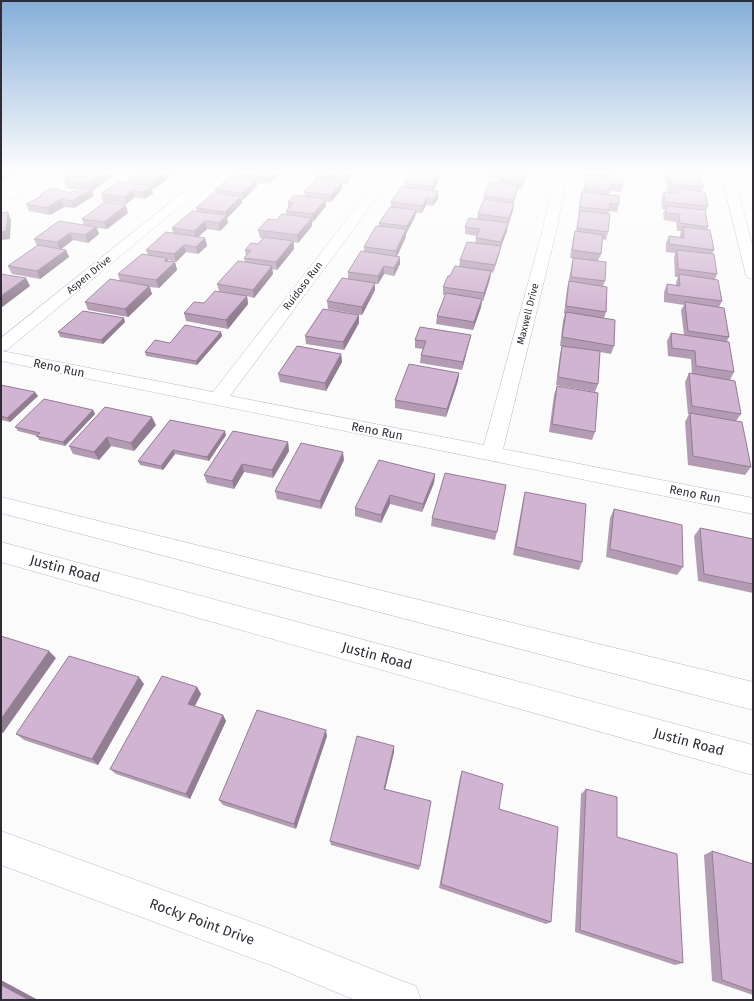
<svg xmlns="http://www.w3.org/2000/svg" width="754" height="1001" viewBox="0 0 754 1001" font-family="'Fira Sans',sans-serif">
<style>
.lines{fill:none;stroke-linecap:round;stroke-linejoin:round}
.minor-casing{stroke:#c0b4cc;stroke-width:1}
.secondary-casing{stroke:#c0b4cc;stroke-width:1}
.minor{fill:#fff;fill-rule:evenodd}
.secondary{fill:#fff;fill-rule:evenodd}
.wall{fill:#b49bb4}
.shaded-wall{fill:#927e92}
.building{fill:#d1b4d1;stroke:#927e92}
.labels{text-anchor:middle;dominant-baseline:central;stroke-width:4;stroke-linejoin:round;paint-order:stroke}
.far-street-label{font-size:10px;fill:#302b34;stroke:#fff}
.street-label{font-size:12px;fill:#302b34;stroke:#fff}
.near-street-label{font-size:14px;fill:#302b34;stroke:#fff}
</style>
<rect width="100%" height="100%" fill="#fbfbfb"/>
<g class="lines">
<g class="minor-casing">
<path id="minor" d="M37,173H52L17,195L1,201V193Z
M207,173H220L7,350L2,351L213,392L383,173H395L230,396L484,445L542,232L555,173H567L556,232L503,449L753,498V514L1,361V338Z
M721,173H733L753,248V279L748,278L746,275Z
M1,831L273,930L402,981L416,986L421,1000H355L273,966L1,865Z"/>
</g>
<g class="secondary-casing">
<path id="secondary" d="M1,497L753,682V710L1,513Z
M1,542L753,745V775L1,562Z"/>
</g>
<use href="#minor" class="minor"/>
<use href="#secondary" class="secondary"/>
</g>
<path class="wall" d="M64,173H112L111,174L112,177L92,191L94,196L74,208L64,207L50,215L29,211L26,204L41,196L40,195L70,193L77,192L80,190L67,188L64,181L69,179H66Z
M137,173H172V175L154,189H152L153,193L145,199L135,197L126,204L103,201L101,194L129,183L128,179Z
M281,173L269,184L257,183V186L243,200H242V203L227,218L228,223L220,231L207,229L198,237L205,238L207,246L198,254L186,252L176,262L168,260V261L175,262L177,270L159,288L150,287L152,294L128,317L88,310L85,302L120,281L118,274L148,255L146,250L173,233L172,228L197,212L196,208L216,193L215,190L236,177L235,174Z
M314,173H354L346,184H342V189L331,202H326V206L313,222H312V226L298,243L294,242V249L277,270L272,269L273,274L254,298L247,296L248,304L228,329L186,321L184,313L204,303L219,291L217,284L245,263L244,258L246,256L245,250L258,244L263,238H260L258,230L287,215L286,211L288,209V202L305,196L304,192L314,180Z
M490,173H526L522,189L518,188L514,203L513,210L508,226H507V231L500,249L499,254L493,273L491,272L490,279L483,301H482L481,307L473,330L436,324L437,316L446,295H443V287L450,276L459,267L460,260L475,243L477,236L465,234V227L477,219L478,214L483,201L484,196L500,183V179L489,178Z
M586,173H614L613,178L623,185L621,192L610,191L609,195L619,204L617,212L609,211L608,214V232L606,240L602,239L601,254L598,261L605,281L603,286L606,312L604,318L614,346L611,354L600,352L598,384L595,392L556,385L560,354L562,346H560L563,321L565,314H564L567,289L573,258H570L573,239L575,231L576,232L579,214H578L580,199L582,192H583Z
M667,173H700L704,187L702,191L708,206L706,212L708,227L707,230L714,250L712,254L717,274L715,279L722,301L719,307L729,337L727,341L734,372L730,380L741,414L736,421L751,467L745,475L688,465L685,422L689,414H688L685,382L689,373L692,374L691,359L668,356L667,341L671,333L684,335L681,310L684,305L664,302V292L667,284L676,286V282L678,277H675L674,258L675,253L666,252V243L669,236L680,237V235L681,231H677L676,222L664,220L663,213L665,209H662L661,199L664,192L675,193L676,192H668L665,178Z
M439,180L433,191L438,199L433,206L426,205L422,213H416L415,217L406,234V237L397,256L400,257V264L394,276L384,274L378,284H375V290L362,315L328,309L327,301L348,279V272L364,252V247L379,226V223L391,207V202L404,187V183Z
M128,213L107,229L97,228L99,234L88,243L73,240L61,249L66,250L69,257L40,279L12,274L8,266L37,246L34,239L84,225L82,219Z
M359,315V323L344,350L306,344L305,336Z
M125,322L103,344L60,337L58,332Z
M221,332L222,336L197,365L146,356L145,352Z
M471,335L469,343L462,370L420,363L421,355L423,349L415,348V340Z
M341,354L342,362L326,391L280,382L278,374Z
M459,373L458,381L446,417L395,408V400Z
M1,385L38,396L10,422L1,420Z
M557,386L595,432L592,440L549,432L554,395Z
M93,410L95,414L65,446L39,440L37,436L18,431L15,427Z
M170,420L226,435L209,461L175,454L163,470L140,465L138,461Z
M156,425L134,451L111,446L99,460L73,454L69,446Z
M288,442L289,451L273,478L244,472L234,489L207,483L204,475Z
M344,460L321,509L277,499L275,491Z
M435,474L434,483L422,512L390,504L381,523L355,516V508Z
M525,492L582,562L579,570L513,555L523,500Z
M614,509L683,567L677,575L606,557L610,518Z
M432,518L497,532L495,540L431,526Z
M700,528L753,539V593L698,581L694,536Z
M144,684L98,765L24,740L16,734Z
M197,687L201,694L195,706L223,715L226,721L190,799L116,774L110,769Z
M327,736L296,829L223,805L219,800Z
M394,746V752L385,789L420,866L419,870L331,845L330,841Z
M462,771L499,809L551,922L546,924L439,888L460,777Z
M586,789L617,837L683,963L675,965L575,932L581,794Z
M712,851L753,864V995L712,981L704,855Z"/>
<path class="shaded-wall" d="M1,173H16L1,182Z
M106,173H112L111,174L112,177L92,191L94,196L74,208L71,201L90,189L89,184Z
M164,173H172V175L154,189L152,182Z
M273,173H281L269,184L268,177Z
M348,173H354L346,184L345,177Z
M439,173V180L431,194L432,187Z
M526,173V175L522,189L523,182Z
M256,179L257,186L243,200L242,193Z
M342,182V189L331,202V195Z
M518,185L517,192L512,207L514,200Z
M151,186L153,193L145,199L143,192Z
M133,190L135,197L126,204L124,197Z
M438,191V199L433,206L434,199Z
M241,196L242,203L227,218L228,223L220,231L219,223L226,216L225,212Z
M427,198L426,205L422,213V206Z
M61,199L64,207L50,215L47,208Z
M326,199V206L313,222V214Z
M514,203L513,210L508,226L509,218Z
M126,205L128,213L107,229L104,222Z
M416,210L415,217L406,234L407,226Z
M8,212L11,220L10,239L1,240V232Z
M312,218V226L298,243L297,235Z
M205,221L207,229L196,239L194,231Z
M508,223L507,231L500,249L499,254L493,273L495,265L500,246L501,242Z
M96,227L99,234L88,243L85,235Z
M406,229V237L396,258V251Z
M70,233L73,240L60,250L57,242Z
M205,238L207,246L198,254L196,247Z
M293,241L294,249L277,270L276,262Z
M184,245L186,252L176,262L174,254Z
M66,250L69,257L40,279L37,271Z
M400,257V264L394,276V268Z
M167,258L169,265L164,261Z
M175,262L177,270L159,288L156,280Z
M272,266L273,274L254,298L253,290Z
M384,266V274L378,284V276Z
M491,271L490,279L483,301L484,293Z
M26,278L30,286L1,308V296Z
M375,283V290L362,315V307Z
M149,286L152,294L128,317L125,309Z
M247,296L248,304L228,329L226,320Z
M482,299L481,307L473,330L474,322Z
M359,315V323L344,350L343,342Z
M124,318L125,322L103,344L101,340Z
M221,332L222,336L197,365L196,361Z
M471,335L469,343L462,370L463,362Z
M341,354L342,362L326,391L325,383Z
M459,373L458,381L446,417L447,409Z
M35,392L38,396L10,422L7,418Z
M93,410L95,414L65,446L63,442Z
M152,417L156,425L134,451L131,443Z
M225,431L226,435L209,461L207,457Z
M107,437L111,446L99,460L94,452Z
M288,442L289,451L273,478L272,470Z
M173,450L175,454L163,470L161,466Z
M343,452L344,460L321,509L320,501Z
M242,464L244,472L234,489L232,481Z
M435,474L434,483L422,512L423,504Z
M390,495V504L381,523V515Z
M49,651L56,658L3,733L1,732V719Z
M139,677L144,684L98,765L92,759Z
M197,687L201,694L192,711L188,704Z
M223,715L226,721L190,799L186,794Z
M326,730L327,736L296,829L294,824Z
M394,746V752L384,794V789Z
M1,980L38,1000H29L1,985Z"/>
<path class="building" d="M75,173H106L89,184L64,181L79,174Z
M137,173H164L152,182L128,179Z
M236,173H273L268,177L235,174Z
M313,173H348L345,177Z
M410,173H439L432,187L404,183Z
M503,173H526L523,182L500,179Z
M591,173H614V176Z
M668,173L699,174L704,187L671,184Z
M586,175L624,179L623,185L610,184V191L585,188Z
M231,176L256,179L242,193L215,190Z
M316,179L342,182L331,195L304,192Z
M490,181L518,185L514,200L484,196Z
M119,182L151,186L143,192L133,190L124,197L101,194Z
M84,187L92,189L71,201L61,199L47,208L26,204L42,196L40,195L52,188L70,193L73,191L77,192Z
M401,187L438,191L434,199L427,198L422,206L391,202Z
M677,189L705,192L708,206L665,202L664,192L678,193Z
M582,192L619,196V204L610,203L609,210L580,207Z
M213,193L241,196L225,212L196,208Z
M294,195L326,199L313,214L286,211L293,203L288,202Z
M484,199L514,203L509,218L478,214Z
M105,202L126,205L104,222L82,219Z
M666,206L705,210L708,227L680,223L679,214L666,213Z
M390,207L416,210L407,226L379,223Z
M192,211L227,215L219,223L205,221L194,231L172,228Z
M580,211L610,214L608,232L577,228Z
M8,212L6,231L1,232V213Z
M282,214L312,218L297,235L258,230L268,219L277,220Z
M469,218L508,223L501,242L476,238L480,229L465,227Z
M59,221L96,227L85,235L70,233L57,242L34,239Z
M376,226L406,229L396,251L364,247Z
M683,227L710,230L714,250L669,244V236L684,238Z
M575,231L603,235L601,254L572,250Z
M166,232L205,238L196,247L184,245L174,254L146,250Z
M264,237L293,241L276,262L244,258L251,250H245L251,243L258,244Z
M467,242L501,246L495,265L460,260Z
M38,245L66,250L37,271L8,266Z
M677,250L714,254L717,274L678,269Z
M361,251L400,257L394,268L384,266L378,276L348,272Z
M142,254L167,258L164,261L175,262L156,280L118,274Z
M573,258L606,262L605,281L571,277Z
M238,261L272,266L253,290L217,284Z
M455,266L491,271L484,293L443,287L448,276H450Z
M1,274L26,278L1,296Z
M679,274L718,280L722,301L667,294V284L680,286Z
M342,278L375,283L362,307L327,301Z
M110,279L149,286L125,309L85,302Z
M569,281L607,287L606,312L566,306Z
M215,291L247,296L226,320L184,313L194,302L204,303Z
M446,293L482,299L474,322L437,316Z
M685,302L724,308L729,337L688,331Z
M323,309L359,315L343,342L305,336Z
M83,311L124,318L101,340L58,332Z
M566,312L615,320L614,346L562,337Z
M185,325L221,332L196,361L145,352L155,340L170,343Z
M420,327L471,335L463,362L421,355L426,341L415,340Z
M671,333L729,342L734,372L696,366L695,351L672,348Z
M297,346L341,354L325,383L278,374Z
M562,346L600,351L598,384L558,377Z
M409,364L459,373L447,409L395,400Z
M689,373L735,381L741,414L692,406Z
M1,385L35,392L7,418L1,416Z
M557,386L598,393L595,432L552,424Z
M44,399L93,410L63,442L36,436L40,433L15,427Z
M105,407L152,417L131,443L107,437L94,452L69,446Z
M690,413L742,422L751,467L693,456Z
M170,420L225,431L207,457L173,450L161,466L138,461Z
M233,431L288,442L272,470L242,464L232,481L204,475Z
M301,443L343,452L320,501L275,491Z
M379,460L435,474L423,504L390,495L381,515L355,508Z
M445,473L506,485L497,532L432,518Z
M525,492L586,504L582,562L516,547Z
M614,509L682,525L683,567L610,549Z
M700,528L753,539V584L704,574Z
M1,636L49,651L1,719Z
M69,656L139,677L92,759L16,734Z
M162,676L197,687L188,704L223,715L186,794L110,769Z
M257,710L326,730L294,824L219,800Z
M357,736L394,746L384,789L431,801L420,866L330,841Z
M462,771L503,784L499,809L558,827L551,922L441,884Z
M586,789L617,797V837L677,854L683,963L580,930Z
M712,851L753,864V991L722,980Z
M1,985L29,1000H1Z"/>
<linearGradient id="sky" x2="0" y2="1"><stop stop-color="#85aed9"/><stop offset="0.55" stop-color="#fdfdfd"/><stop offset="1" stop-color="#fdfdfd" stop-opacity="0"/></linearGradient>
<rect width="754" height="313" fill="url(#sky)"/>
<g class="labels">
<g class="far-street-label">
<text transform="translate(89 275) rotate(-39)">Aspen Drive</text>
<text transform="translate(303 286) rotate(-53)">Ruidoso Run</text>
<text transform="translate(528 314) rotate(-76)">Maxwell Drive</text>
</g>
<g class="street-label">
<text transform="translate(59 368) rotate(12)">Reno Run</text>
<text transform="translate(377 431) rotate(11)">Reno Run</text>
<text transform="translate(695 494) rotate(11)">Reno Run</text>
</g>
<g class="near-street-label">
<text transform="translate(65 569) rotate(15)">Justin Road</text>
<text transform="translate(377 656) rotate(15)">Justin Road</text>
<text transform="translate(689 742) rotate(15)">Justin Road</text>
<text transform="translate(202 922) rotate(20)">Rocky Point Drive</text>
</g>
</g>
<rect width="754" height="1001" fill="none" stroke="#302b34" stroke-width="4"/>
</svg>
